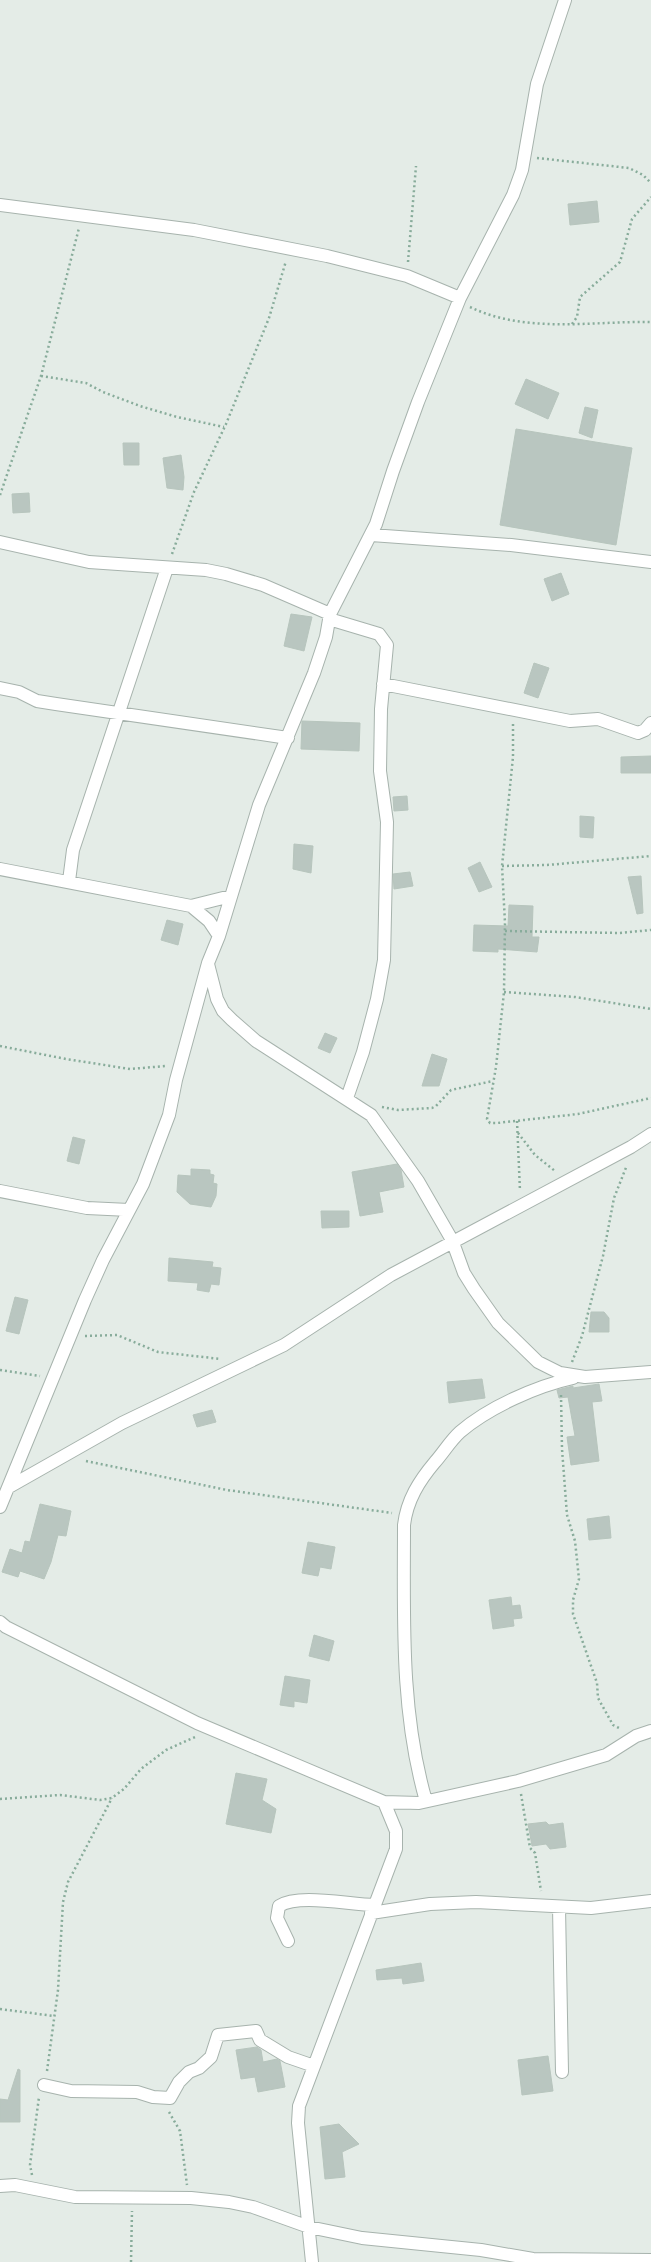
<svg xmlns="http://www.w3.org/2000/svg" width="651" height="2262" viewBox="0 0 651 2262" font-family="'Varela Round',sans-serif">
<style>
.building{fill:#b9c6c0;stroke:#b7c5bd}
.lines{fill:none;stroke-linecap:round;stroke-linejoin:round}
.minor-casing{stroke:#a7b3ad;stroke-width:14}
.path{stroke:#88ac9b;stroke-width:2.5;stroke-dasharray:2 3;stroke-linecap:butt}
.minor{stroke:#fff;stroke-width:12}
</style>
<rect width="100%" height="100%" fill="#e4ece7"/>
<path class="building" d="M597,201L599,222L570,225L568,204Z
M526,379L559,393L548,419L515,404Z
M585,407L598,410L592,438L579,433Z
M516,429L632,448L616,545L500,525Z
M123,443H139V465H124Z
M181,455L184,477L183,490L167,488L163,458Z
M29,493L30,512L13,513L12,494Z
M561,573L569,594L552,601L544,579Z
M291,614L312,617L304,651L284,646Z
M534,663L549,668L538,698L524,693Z
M302,721L360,723L359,751L301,749Z
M651,756V773H621V757Z
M407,796L408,810L394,811L393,797Z
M580,816L594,817L593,838L580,837Z
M294,844L313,846L311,873L293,869Z
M480,862L492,887L479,892L468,868Z
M410,872L413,886L394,889L393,874Z
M641,876L643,913L637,914L628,877Z
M509,905L533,906L532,937H539L537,952L498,949V952L473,951L474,925L508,926Z
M167,920L183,924L178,945L161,940Z
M325,1033L337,1038L330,1053L318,1048Z
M432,1054L447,1059L439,1086H422Z
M73,1137L85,1140L79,1164L67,1161Z
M397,1164L401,1170L404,1187L379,1192L383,1212L360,1216L352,1172Z
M191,1169L210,1170V1174L214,1175L213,1183L217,1184L216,1196L211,1207L190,1204L177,1192L178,1175L191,1176Z
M321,1211H349V1227L322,1228Z
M169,1258L213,1262L212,1267L221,1268L219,1285L211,1284L209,1292L197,1290L198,1283L168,1281Z
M15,1297L28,1300L19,1334L6,1331Z
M591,1312H604L609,1318V1332H589Z
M482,1379L485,1398L449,1403L447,1382Z
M599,1384L602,1401L592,1402L599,1461L571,1465L567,1437L575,1436L568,1397L559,1398L557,1390L573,1386V1388Z
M212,1410L216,1422L197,1427L193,1415Z
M40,1504L71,1511L66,1536L58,1535L51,1562L44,1579L20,1571L18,1577L2,1572L10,1549L22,1553L25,1541L30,1542Z
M609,1516L611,1538L589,1540L587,1519Z
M308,1542L335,1547L331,1569L320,1567L318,1576L302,1573Z
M511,1597L512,1606L520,1605L522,1618L513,1619L514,1626L493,1629L489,1600Z
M314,1635L334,1641L329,1661L309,1656Z
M285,1676L310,1680L307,1703L294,1701V1707L280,1705Z
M236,1773L267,1779L262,1800L276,1809L271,1833L226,1824Z
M546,1822L549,1825L563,1823L566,1847L550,1849L546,1844L532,1846L528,1824Z
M421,1963L424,1981L403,1984L402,1978L377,1980L376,1970Z
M257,2047L261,2050L263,2062L277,2059L280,2061L285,2087L258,2092L255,2077L241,2079L236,2050Z
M548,2056L553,2091L522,2095L518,2060Z
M18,2069L20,2070V2122H0V2099L8,2100Z
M339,2124L359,2144L342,2152L345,2177L325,2179L320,2127Z"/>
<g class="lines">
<g class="minor-casing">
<path id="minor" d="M0,205L194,230L327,256L407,276L460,298
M371,535L511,545L651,562
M0,542L89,562L206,570L226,574L263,585L330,614
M329,619L379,634L387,645L381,709L380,771L387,822L384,960L377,999L363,1052L347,1098
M383,684L570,721L598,719L638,733L645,730L651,723
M0,688L19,692L37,701L56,704L288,738
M0,869L191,906L209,921L219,936
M69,881L73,850L167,568
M191,906L231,896
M208,964L217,999L223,1011L232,1020L256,1041L371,1115L418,1181L452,1240L464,1273L474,1289L498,1323L538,1362L560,1373L585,1377L651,1372
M0,1191L87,1208L129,1210
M9,1487L122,1423L284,1345L391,1275L631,1147L651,1134
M0,1507L85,1300L103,1260L143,1184L169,1115L176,1080L208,963L219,936L259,805L314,673L326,637L330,614L376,524L393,471L418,402L460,298L513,195L522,170L537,84L565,0
M0,1622L6,1627L197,1723L384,1802L419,1803L518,1781L606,1755L636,1736L651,1731
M426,1801C400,1711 404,1617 404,1525C407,1500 419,1481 435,1462C443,1453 451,1440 460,1432C489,1407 537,1386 573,1378
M559,1907L562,2072
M371,1913L430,1904L476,1902L591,1908L651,1901
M288,1941L277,1918L279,1906C299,1893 350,1905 375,1905
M44,2085L71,2091L137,2092L153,2097L170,2098L179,2082L189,2072L199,2068L211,2057L218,2035L256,2031L260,2040L288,2057L314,2066
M0,2186L15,2185L75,2197L191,2198L229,2202L253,2207L309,2227L362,2238L481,2250L533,2259L651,2260
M312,2262L298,2123L299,2106L396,1849V1831L384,1802"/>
</g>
<path class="path" d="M537,158L629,168L643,175L651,183
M408,262L416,166
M470,307C526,334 592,321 651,322
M572,324L577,317L580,297L620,262L632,219L651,197
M41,376L86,383L103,392L140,406L177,417L224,427
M0,495L41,376L79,228
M172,554L194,492L226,424L269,318L286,261
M513,724V757L502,866L505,923L504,992L496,1067L487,1119L490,1123H497L578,1114L651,1098
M502,866L547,865L651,856
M505,931L620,933L651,930
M504,992L575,997L651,1009
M0,1046L66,1059L130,1069L166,1066
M382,1107L398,1110L432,1108L436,1106L451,1090L493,1081
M517,1121L520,1191
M518,1133L535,1155L555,1171
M85,1336L117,1335L158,1352L221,1359
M572,1362L582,1336L603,1256L614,1198L627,1165
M0,1370L40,1376
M561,1395L562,1449L567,1515L575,1541L579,1579L573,1600V1614L597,1683L598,1698L613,1725L621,1729
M86,1461L227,1490L392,1513
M521,1794L530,1848L535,1853L541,1891
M0,1799L60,1795L100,1800L112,1798L124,1789L141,1769L166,1750L195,1737
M0,2009L54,2016
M47,2071L58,1990L63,1902L68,1882L112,1798
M169,2112L180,2131L187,2185
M32,2175L30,2165L39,2097
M131,2262L132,2211"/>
<use href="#minor" class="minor"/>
</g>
</svg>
